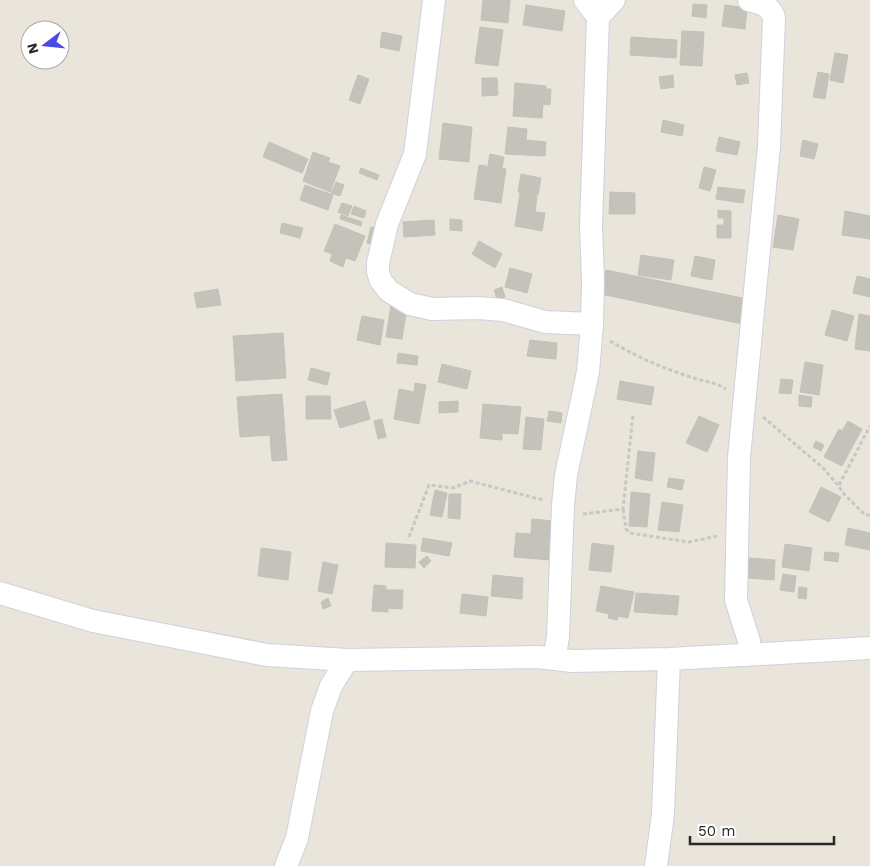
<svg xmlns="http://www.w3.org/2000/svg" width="870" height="866" viewBox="0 0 870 866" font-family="'Work Sans',sans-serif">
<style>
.building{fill:#c4c2ba;stroke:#c4c1b5}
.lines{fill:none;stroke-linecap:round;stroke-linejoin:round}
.minor-casing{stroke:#d0d0df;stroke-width:24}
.path{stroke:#c7c7c7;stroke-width:3;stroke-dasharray:4 2.5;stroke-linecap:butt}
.minor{stroke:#fff;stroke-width:22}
</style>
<rect width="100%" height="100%" fill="#e9e5db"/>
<path class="building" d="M483,0H510L508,23L481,20Z
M693,4L707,5L706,18L692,16Z
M526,5L565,11L562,31L523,25Z
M725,5L747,8L745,29L722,26Z
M480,27L503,30L498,66L475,63Z
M682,31L704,32L702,66L680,65Z
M382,32L402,36L399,51L380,47Z
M631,37L677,40L676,58L630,55Z
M835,53L848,55L843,83L830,80Z
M818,72L829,74L825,99L813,97Z
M747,73L749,83L737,85L735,75Z
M358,75L369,79L360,104L349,100Z
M673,75L674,87L661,89L659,77Z
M482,78H497L498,95L482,96Z
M515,83L546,86V89H551L550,105L543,104L542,118L513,116Z
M663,120L684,125L682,136L661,132Z
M443,123L472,127L469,162L439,159Z
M508,127L527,129L526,140L546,142L545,156L505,154Z
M719,137L740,142L737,155L716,151Z
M803,140L818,144L814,159L800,156Z
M269,142L308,159L302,173L263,157Z
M313,152L330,158L328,162L340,166L330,192L303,181Z
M490,154L504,157L502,168L488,165Z
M479,165L506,169L501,203L474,199Z
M704,167L716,170L710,191L699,188Z
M361,168L379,175L377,180L359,173Z
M521,174L541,178L538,195L518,192Z
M336,182L344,185L340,196L331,193Z
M305,185L333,195L328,210L300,200Z
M718,187L745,190L743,203L716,199Z
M610,192L635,193V214H609Z
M520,193L537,196L535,212L545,213L542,231L515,226Z
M342,203L352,206L348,216L338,212Z
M354,206L366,211L364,218L351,214Z
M718,210L731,211V238H717V225H724V218H718Z
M845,211L870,216V239L842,235Z
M341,215L362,222L361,226L340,219Z
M778,215L799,219L793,250L773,247Z
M450,219L462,220V231L450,230Z
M434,220L435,235L404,237L403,222Z
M282,223L303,228L300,238L280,233Z
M335,224L365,236L355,261L346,258L343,267L330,261L332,254L324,251Z
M371,227L378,229L375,245L367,243Z
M479,241L502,254L495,268L472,254Z
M641,255L674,260L671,280L638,275Z
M695,256L715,260L712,280L691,276Z
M510,268L532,274L527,293L505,287Z
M606,270L747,299L742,324L601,294Z
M857,276L870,279V297L853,293Z
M502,287L505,297L497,299L494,290Z
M218,289L221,305L197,308L194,293Z
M391,305L407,307L402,339L386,337Z
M832,310L854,316L847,341L825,335Z
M859,314L870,316V351L855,349Z
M362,316L384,320L380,345L357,340Z
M283,333L286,378L236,381L233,336Z
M530,340L557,343L556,359L527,356Z
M398,353L418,356L417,365L397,363Z
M805,362L823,365L819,395L800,392Z
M442,364L471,371L467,389L438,382Z
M311,368L330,373L327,385L308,380Z
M781,379L793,380L791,394L779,393Z
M620,381L654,387L651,405L617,399Z
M415,383L426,385L419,424L394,419L399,389L414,392Z
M282,394L287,460L272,461L270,435L240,437L237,397Z
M799,395L812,397L811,407L799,406Z
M306,396H330L331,419H306Z
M365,401L370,419L340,428L334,410Z
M458,401V412L439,413V402Z
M483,404L521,407L518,434L502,433V440L480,438Z
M549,411L562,413L561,423L547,421Z
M699,416L719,425L707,452L686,443Z
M526,417L544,419L541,450L523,449Z
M382,419L386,437L378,439L374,421Z
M848,421L862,429L842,466L824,457L839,429L842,431Z
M816,441L824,445L821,451L813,447Z
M638,451L655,453L652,481L635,478Z
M669,478L684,480L682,490L667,487Z
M821,487L841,497L829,522L809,512Z
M435,490L447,493L442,517L430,515Z
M631,492L650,494L647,527L629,526Z
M449,494H461L460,519L448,518Z
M662,502L683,505L679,532L658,530Z
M532,519L554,521L551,560L514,557L516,533L531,534Z
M848,528L870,533V550L845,545Z
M423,538L452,543L449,556L421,551Z
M386,543L416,545L415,568L385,567Z
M592,543L614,546L611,572L589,570Z
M785,544L812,548L809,571L782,567Z
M261,548L291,552L288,580L258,576Z
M825,552L839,553L838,562L824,560Z
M427,556L431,561L424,568L419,562Z
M749,558L775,560L774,580L748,578Z
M323,562L338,565L332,594L318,591Z
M783,574L796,576L794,592L780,590Z
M493,575L523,578L522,599L491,596Z
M374,585L386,586V590H403L402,609L388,608V612L372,611Z
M601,586L634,592L628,618L618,616L617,620L608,618L609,614L596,611Z
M799,587L807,588L806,599L798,598Z
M636,593L679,596L677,615L634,612Z
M462,594L488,597L486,616L460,613Z
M328,598L331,606L323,609L321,602Z"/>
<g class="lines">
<g class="minor-casing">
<path id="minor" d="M434,0L415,154L387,224L378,263V272L381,281L389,291L410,304L432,309L479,308L503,310L545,322L592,324
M585,0L598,17L614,0
M0,593L93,621L267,655L347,660L538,657L572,661L669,659L870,648
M748,655L749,641L736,600L739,457L769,146L774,18C771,6 761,3 749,0
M554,659L558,637L563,505L566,475L588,372L592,324L593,281L591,226L598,17
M286,866L297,838L322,711L331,686L347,660
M656,866L663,814L669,659"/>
</g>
<path class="path" d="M610,341C637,357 667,370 697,379C707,382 717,383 726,389
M763,417L822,467L839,486L842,492L865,515H870
M839,485L870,426
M623,509L626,529L630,533L689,542L717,536
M583,514L623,509L633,415
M409,537L429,485L453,488L470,481L543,500"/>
<use href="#minor" class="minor"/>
</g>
<g transform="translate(45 45) rotate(254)"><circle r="24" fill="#ffffff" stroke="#a9a9a9"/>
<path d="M0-4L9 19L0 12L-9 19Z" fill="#4a4ae6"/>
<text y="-8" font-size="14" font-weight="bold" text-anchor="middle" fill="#282828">N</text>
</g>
<path d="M690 836v8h144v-8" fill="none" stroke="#282828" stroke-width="2.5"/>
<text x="698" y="836" font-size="15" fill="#282828" stroke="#ffffff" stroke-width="4" paint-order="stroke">50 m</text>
</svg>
